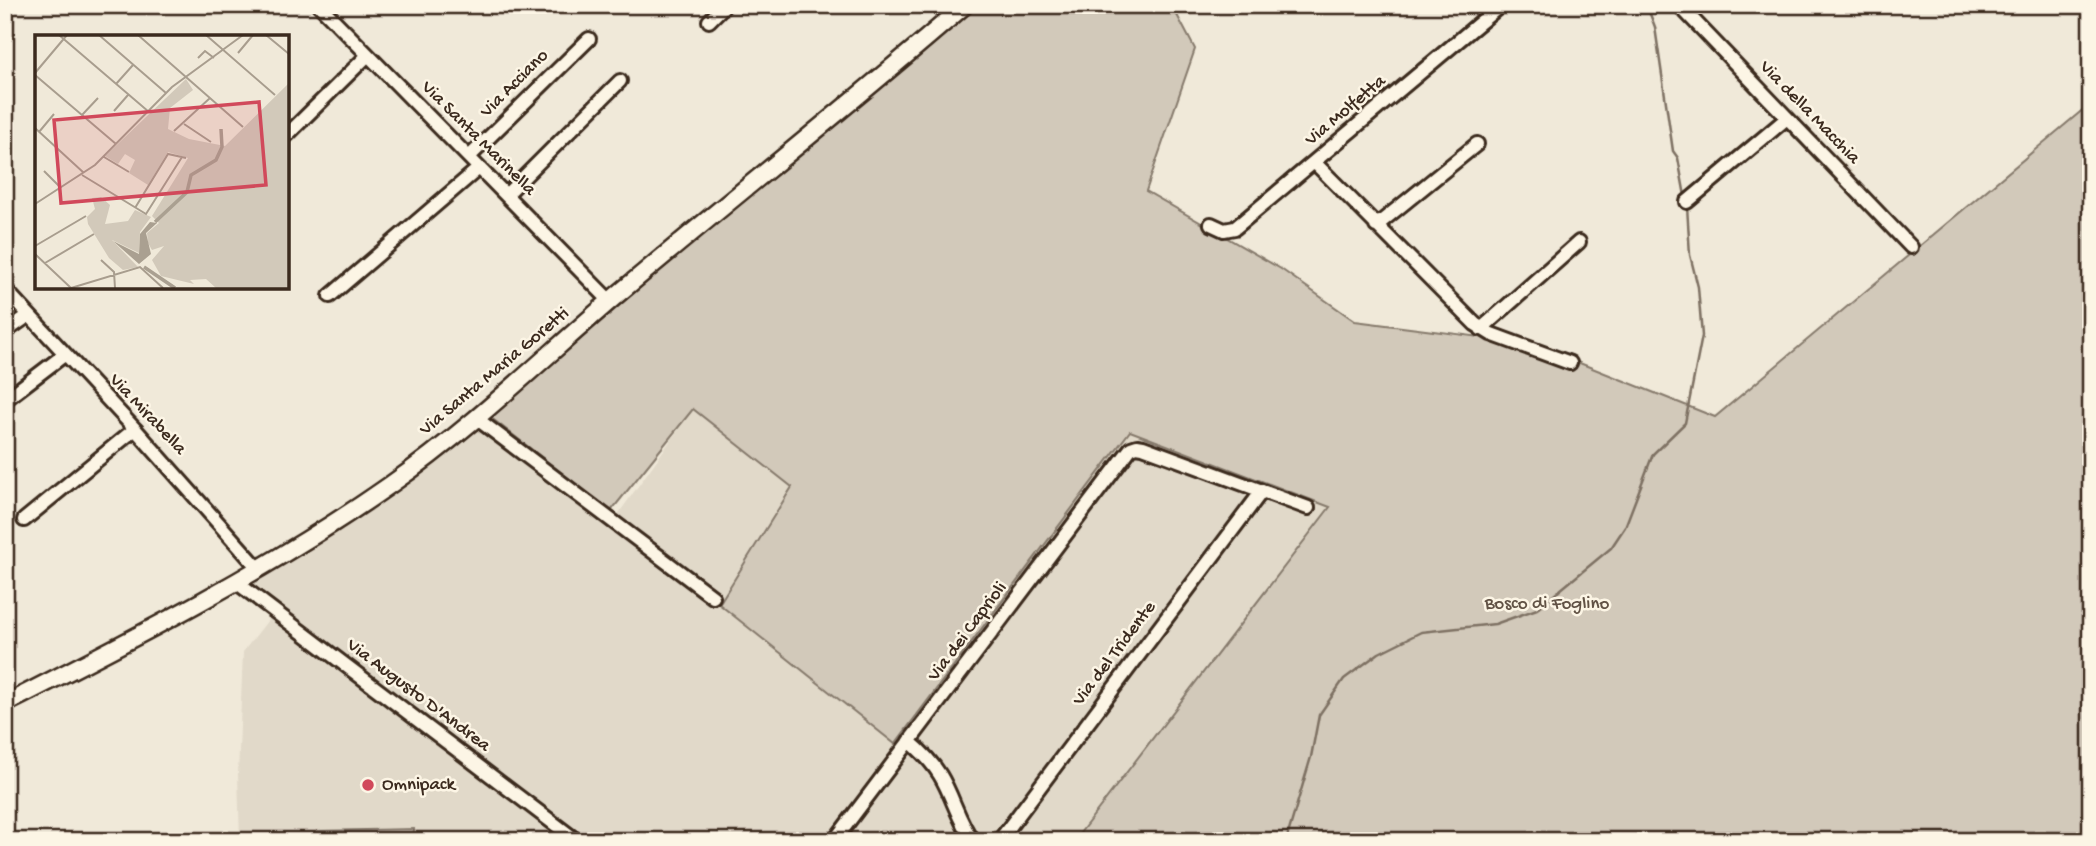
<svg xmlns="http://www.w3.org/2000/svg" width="2096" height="846" viewBox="0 0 2096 846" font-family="'Gochi Hand',sans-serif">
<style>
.built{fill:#e1d9c9}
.green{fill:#d2c9ba;stroke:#867a6c;stroke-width:2}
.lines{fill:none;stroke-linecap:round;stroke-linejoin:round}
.stream{stroke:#7e7163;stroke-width:2.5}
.minor-casing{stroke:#3b2a1e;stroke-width:18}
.major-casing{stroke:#3b2a1e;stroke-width:21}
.minor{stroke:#fcf5e5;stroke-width:12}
.major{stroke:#fcf5e5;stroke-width:16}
.poi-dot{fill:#d1495b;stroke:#fcf5e5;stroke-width:2.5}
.labels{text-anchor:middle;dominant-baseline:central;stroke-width:5;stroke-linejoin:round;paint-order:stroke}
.street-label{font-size:19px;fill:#3b2a1e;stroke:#fcf5e5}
.park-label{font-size:19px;fill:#615245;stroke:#fcf5e5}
.poi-label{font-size:19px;fill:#3b2a1e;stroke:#fcf5e5;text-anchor:start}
.inset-river{fill:none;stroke:#aaa091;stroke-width:3.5}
.inset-road{fill:none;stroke:#a89d8e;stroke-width:2}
.view{fill:#d1495b;fill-opacity:0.15;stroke:#d1495b;stroke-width:3.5}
.inset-edge{fill:none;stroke:#3b2a1e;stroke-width:3.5}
</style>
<rect width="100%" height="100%" fill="#f0e9d9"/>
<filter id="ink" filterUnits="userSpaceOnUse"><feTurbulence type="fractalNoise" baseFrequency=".0143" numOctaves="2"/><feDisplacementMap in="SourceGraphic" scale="14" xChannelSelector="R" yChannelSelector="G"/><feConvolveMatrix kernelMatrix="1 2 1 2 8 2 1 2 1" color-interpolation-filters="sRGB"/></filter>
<g filter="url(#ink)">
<path class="built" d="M693,409L792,487L895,744L1130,430L1330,507L1074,841H413V829L317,832L318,841H240L238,775L243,652L268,620L250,580L476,428L609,527Z"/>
<path class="green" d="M968,5H1178L1176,13L1195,49L1146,191L1281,269L1355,321L1488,338L1502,332L1715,417L2091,103V841H1074L1330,507L1130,431L895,744L719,604L792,487L693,409L611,511L490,417Z
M414,829L413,841H318L317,831Z"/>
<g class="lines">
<path class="stream" d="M1643,5L1650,14L1655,27L1673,151L1678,158L1685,196
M1286,841L1311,757L1319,715L1344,679L1379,653L1421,632L1495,624L1537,609L1611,548L1625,527L1653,454L1685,423L1702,336L1698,287L1690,255L1687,206"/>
<g class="minor-casing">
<path id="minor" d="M319,5L610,301
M1679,5L1911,247
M709,21L725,5
M287,135L368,55
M469,157L589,39
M1314,162L1475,324L1491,334L1570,363
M506,195L620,81
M1687,202L1787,118
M1211,224L1224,230L1235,228L1501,5
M1376,226L1477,144
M5,289L135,429L259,569
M330,296L479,168
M1481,329L1579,242
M5,332L29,315
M5,400L64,355
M476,418L713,597
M24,520L135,429
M236,582L577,841
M909,741C921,751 932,762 940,775C953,796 958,821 973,841
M834,841L1131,448L1137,446L1143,447L1308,508
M999,841L1262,491"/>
</g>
<g class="major-casing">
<path id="major" d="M5,704C137,637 269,570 390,485C469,430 538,363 611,300C728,201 849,106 965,5"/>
</g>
<use href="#minor" class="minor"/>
<use href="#major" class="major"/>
</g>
</g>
<circle class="poi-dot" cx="368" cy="785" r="7"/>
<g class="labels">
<g class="street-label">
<text transform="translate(515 84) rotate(-45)">Via Acciano</text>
<text transform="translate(1346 111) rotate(-40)">Via Molfetta</text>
<text transform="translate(1809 113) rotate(46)">Via della Macchia</text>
<text transform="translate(478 139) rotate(45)">Via Santa Marinella</text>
<text transform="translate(495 372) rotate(-40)">Via Santa Maria Goretti</text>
<text transform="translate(147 415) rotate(47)">Via Mirabella</text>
<text transform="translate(968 632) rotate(-53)">Via dei Caprioli</text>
<text transform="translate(1115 654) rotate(-53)">Via del Tridente</text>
<text transform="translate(418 696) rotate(37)">Via Augusto D'Andrea</text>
</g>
<g class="park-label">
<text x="1547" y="604">Bosco di Foglino</text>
</g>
<g class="poi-label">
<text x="382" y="785">Omnipack</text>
</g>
</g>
<g transform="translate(35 35)">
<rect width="254" height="254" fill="#f0e9d9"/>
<path d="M151,44L158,55L135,73L133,94L154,104L190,111L254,48V253H181L171,244L155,245L159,249L126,241L117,225L129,211L117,215L113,208L112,198L124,188L117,181L153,123L133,117L113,150L94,138L100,125L90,119L83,129L70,121ZM66,162L75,170L70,189L93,186L100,175L116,182L105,197L104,218L77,205L103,232L88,235L74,223L53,189L52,182L60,174L57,163Z" fill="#d2c9ba"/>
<path d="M115,187L122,188L111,198L116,219L104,229L78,206L104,219L105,199Z" fill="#aaa091"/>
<path class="inset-river" d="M120,187L152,157L156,140L181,125L187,112L186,94M109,232L140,253"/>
<path class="inset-road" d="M24,0L114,77M64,0L131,58M103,0L208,92M171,0L240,60M231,0L254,19M203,18L218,0M163,23L170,16L179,23M0,38L32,0M0,40L81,109M81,49L98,30M79,76L93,60M47,80L63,63M149,89L176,107M0,93L49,138M139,96L175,63M4,97L19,79M69,122L94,137M9,136L26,153M47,140L111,179L147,122M0,169L60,130L137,52L208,0M100,173L133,119L151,123M0,211L51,181M0,219L36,253M66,225L79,237L80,253M10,228L59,199M36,253L105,232L128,253"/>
<path class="view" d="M224,67L231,150L26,168L19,85Z"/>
<rect width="254" height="254" class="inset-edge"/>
</g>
<rect width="2096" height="846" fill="none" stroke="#fcf5e5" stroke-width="28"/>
<rect x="14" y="14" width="2068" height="818" fill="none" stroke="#3b2a1e" stroke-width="2.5" filter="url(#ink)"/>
</svg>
